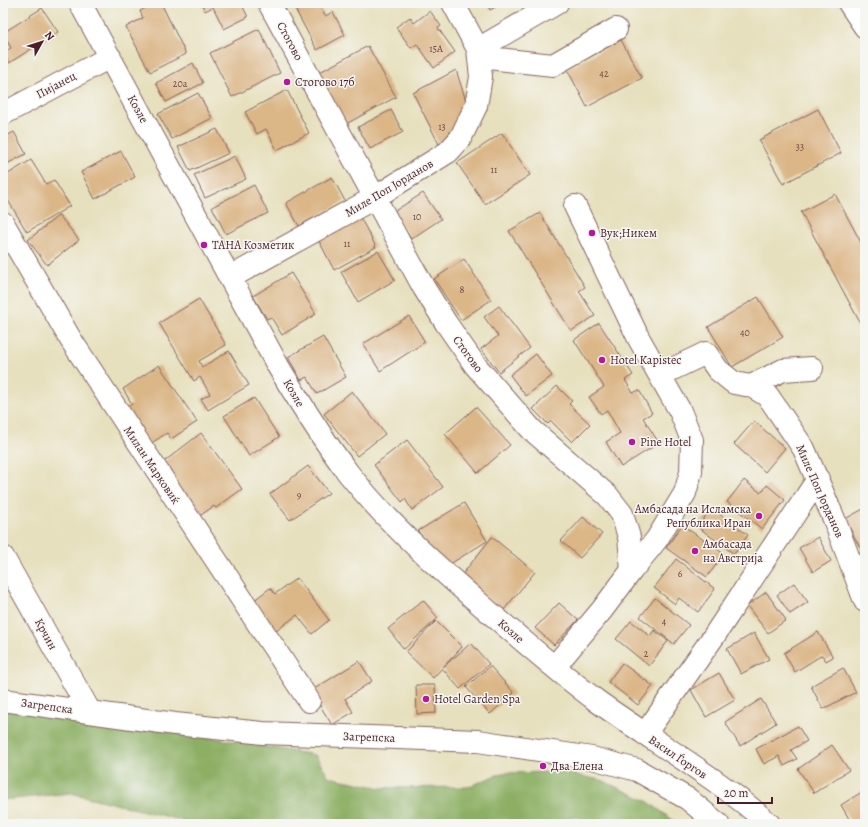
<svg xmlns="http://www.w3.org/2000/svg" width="868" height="827" viewBox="0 0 868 827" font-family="Alegreya,serif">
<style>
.forest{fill:#8caf63;stroke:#6b6747}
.building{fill:#dbb687}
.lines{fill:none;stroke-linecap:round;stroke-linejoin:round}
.minor-casing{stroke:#81635e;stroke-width:24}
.minor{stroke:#fff;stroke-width:22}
.poi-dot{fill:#b5179e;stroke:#f6f6f2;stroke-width:1.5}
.labels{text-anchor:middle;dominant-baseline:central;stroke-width:3;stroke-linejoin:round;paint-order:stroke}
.number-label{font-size:10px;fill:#6e4542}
.street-label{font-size:12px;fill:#4a1f2b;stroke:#f6f6f2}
.poi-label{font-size:12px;fill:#4a1f2b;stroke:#f6f6f2;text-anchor:start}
</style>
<rect width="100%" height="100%" fill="#f6f6f2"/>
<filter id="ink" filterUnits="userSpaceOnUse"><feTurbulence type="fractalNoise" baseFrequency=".025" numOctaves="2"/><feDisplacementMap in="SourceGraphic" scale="8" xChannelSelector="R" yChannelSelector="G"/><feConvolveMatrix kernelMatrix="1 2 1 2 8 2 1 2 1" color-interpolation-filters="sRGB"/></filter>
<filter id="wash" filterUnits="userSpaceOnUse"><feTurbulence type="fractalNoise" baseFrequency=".012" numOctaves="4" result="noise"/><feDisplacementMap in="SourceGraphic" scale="16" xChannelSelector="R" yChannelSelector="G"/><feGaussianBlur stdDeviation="0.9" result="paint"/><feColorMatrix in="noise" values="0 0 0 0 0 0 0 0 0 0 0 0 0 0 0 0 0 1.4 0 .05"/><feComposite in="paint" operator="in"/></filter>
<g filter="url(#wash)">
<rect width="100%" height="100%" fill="#e7e0be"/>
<path class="forest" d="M3,709L81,716L315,755L329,777L381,788L468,787L502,773L559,772L601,780L647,801L678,824H611L575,817L561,824H197L71,793L3,800Z"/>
<g id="blocks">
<path class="building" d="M156,3H161L186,54L150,72L126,27L143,18L140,11Z
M201,3H241L248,17L224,29L213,7L205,11Z
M307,3H318L325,16L333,12L345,35L317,50L295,9Z
M487,3H503L490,10Z
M42,8L58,32L9,63L3,53L11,48L3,33Z
M430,11L441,26L438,28L455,52L434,68L417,44L411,48L396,27L410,17L414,23Z
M259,29L280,73L232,97L210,53Z
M621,40L642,78L587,107L567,69Z
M368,46L396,97L346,124L318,73Z
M193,63L203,83L166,102L156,83Z
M456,70L468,107L440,146L413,93Z
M287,90L309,133L277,150L266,129L257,134L245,112Z
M198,93L212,118L172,139L158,114Z
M818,109L841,153L783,184L759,140Z
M391,110L403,132L370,149L358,127Z
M217,129L229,153L190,171L178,147Z
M14,132L26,154L3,166V138Z
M502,133L530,175L485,204L457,163Z
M121,151L135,177L95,199L81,172Z
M235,156L246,179L205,198L194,175Z
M31,160L46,184L54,180L70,206L27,232L3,192V177Z
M332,177L345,201L299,226L286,203Z
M254,185L268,213L226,234L212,207Z
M423,193L441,219L411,239L393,212Z
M835,194L865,250V332L801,212Z
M540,213L585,287L579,291L595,316L571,331L509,231Z
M59,215L79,240L47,265L28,240Z
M360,217L376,247L334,270L318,239Z
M378,251L395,280L358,302L341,272Z
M464,259L491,300L461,320L434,279Z
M291,273L316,314L282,335L271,317L267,319L253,296Z
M758,297L783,337L732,367L708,327Z
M199,299L226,345L199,361L202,367L229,351L249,385L208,410L201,399L210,394L200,377L194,381L159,323Z
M499,306L530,348L499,372L481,349L498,336L484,317Z
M409,316L425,342L380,371L363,344Z
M599,323L633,375L625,380L633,393L639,390L652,413L643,418L659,443L621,467L606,442L620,433L607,410L601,414L589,397L604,387L574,340Z
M323,337L346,377L317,394L307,377L301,380L288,357Z
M536,354L552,376L526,396L510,375Z
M159,365L197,422L171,439L167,433L150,444L120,412L132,404L123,389Z
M557,386L572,401L569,404L590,424L572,442L551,421L548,424L533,409Z
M352,391L385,434L357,456L324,414Z
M254,398L279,437L249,456L224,416Z
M476,407L510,445L478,473L445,434Z
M754,421L785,448L765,472L734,444Z
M201,433L242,489L216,508L214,506L195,519L157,467Z
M407,440L443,487L412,510L405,499L402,502L374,465Z
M308,466L329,493L290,520L270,494Z
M744,480L761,493L767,485L785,500L762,529L727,502Z
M464,503L487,541L442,569L418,531Z
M711,508L748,535L734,554L698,527Z
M865,508V557L845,519Z
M583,517L602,534L580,558L561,541Z
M682,525L724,554L707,577L666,548Z
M492,537L535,572L503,611L461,576Z
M818,537L831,561L813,572L799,548Z
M676,559L715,589L698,612L679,598L675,604L654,588Z
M297,578L329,620L312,634L297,615L276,631L253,601L270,588L275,594Z
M794,583L808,602L790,614L777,595Z
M766,592L786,620L768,633L747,606Z
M655,598L689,625L674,644L640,617Z
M423,600L438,618L404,649L388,629Z
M559,603L578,620L554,645L535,628Z
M436,621L462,647L443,667L471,643L489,664L460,689L442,668L433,678L406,652Z
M631,621L650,636L654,630L668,641L649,666L616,639Z
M818,632L833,657L826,661L822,655L795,672L784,653Z
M754,633L769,659L741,674L727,649Z
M359,661L372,681L345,699L353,712L332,725L311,691Z
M622,663L653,686L638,705L608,682Z
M490,666L514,693L490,714L466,687Z
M843,668L856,692L823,709L811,686Z
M719,673L735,700L706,717L691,690Z
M416,685H435L436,713L417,714Z
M761,699L776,723L740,746L725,722Z
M798,726L807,741L791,750L797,759L784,766L779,756L764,764L756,749Z
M832,745L849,770L814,793L798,769Z
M865,790V821L861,824H852L841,805Z"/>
</g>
</g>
<g filter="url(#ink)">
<use href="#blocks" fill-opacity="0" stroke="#81635e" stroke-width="1"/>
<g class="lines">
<g class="minor-casing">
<path id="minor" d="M80,3L278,366C300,403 322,439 349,474C391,527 443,572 495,617C528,645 562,675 597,701C654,742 717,777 769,824
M269,3L424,288L446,323L475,365L532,430L608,496L622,514L629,537L632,570L602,610L555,666
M849,3L865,27
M478,49L557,3
M479,57L553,65L616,29
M3,114L110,57
M575,206L639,339L680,411L692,440L691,472L685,493L657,539L632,570
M3,223L71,340L309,701
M231,277L374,198L448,152L460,139L476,106L481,77L478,49L453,3
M660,375L706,353L718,370L734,383L751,386L768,396L804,449L834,519L865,601
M751,386L783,370L812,368
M3,557L90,712
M3,700L175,724L263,733L478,741L592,758L637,770L688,799L718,824
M645,734L714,636L818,479"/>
</g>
<use href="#minor" class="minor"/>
</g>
</g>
<g class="poi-dot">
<circle cx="287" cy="82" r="4"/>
<circle cx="592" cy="233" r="4"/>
<circle cx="204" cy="245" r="4"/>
<circle cx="602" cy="360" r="4"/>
<circle cx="632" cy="442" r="4"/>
<circle cx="759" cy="516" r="4"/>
<circle cx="695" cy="551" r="4"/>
<circle cx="426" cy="699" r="4"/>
<circle cx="543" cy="766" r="4"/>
</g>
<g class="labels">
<g class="number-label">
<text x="436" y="48">15А</text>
<text x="604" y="73">42</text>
<text x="180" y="83">20a</text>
<text x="442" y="126">13</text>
<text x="800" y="146">33</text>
<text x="494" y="169">11</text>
<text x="417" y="216">10</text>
<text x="347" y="243">11</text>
<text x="462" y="289">8</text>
<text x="745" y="332">40</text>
<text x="299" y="494">9</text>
<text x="680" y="573">6</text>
<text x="664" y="621">4</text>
<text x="646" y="653">2</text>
</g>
<g class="street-label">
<text transform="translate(290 41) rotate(62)">Стогово</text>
<text transform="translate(56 85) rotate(-28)">Пијанец</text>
<text transform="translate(138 109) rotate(61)">Козле</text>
<text transform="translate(389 188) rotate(-31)">Миле Поп Јорданов</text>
<text transform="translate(468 354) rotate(54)">Стогово</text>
<text transform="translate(294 393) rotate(60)">Козле</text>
<text transform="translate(152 465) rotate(56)">Милан Марковиќ</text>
<text transform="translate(820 491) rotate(66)">Миле Поп Јорданов</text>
<text transform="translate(511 631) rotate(41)">Козле</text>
<text transform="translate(46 634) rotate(61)">Крчин</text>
<text transform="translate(47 706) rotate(8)">Загрепска</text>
<text transform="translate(369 737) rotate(2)">Загрепска</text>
<text transform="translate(678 757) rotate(34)">Васил Ѓоргов</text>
</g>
<g class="poi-label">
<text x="295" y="82">Стогово 17б</text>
<text x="600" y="233">Вук;Никем</text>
<text x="212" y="245">ТАНА Козметик</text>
<text x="610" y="360">Hotel Kapistec</text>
<text x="640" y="442">Pine Hotel</text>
<text x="751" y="509" text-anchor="end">Амбасада на Исламска<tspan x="751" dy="14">Република Иран</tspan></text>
<text x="703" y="544">Амбасада<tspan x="703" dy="14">на Австрија</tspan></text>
<text x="434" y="699">Hotel Garden Spa</text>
<text x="551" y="766">Два Елена</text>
</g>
</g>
<rect width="868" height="827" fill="none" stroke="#f6f6f2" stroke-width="16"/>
<g transform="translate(42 42) rotate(51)" stroke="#f6f6f2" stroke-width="3" paint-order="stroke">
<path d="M0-3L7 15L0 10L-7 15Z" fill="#4a1f2b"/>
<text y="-6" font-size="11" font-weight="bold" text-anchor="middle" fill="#4a1f2b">N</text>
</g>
<path d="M718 797v6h54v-6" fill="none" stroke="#4a1f2b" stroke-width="2"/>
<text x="724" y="797" font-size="12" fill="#4a1f2b" stroke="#f6f6f2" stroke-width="3" paint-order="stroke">20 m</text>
</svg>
